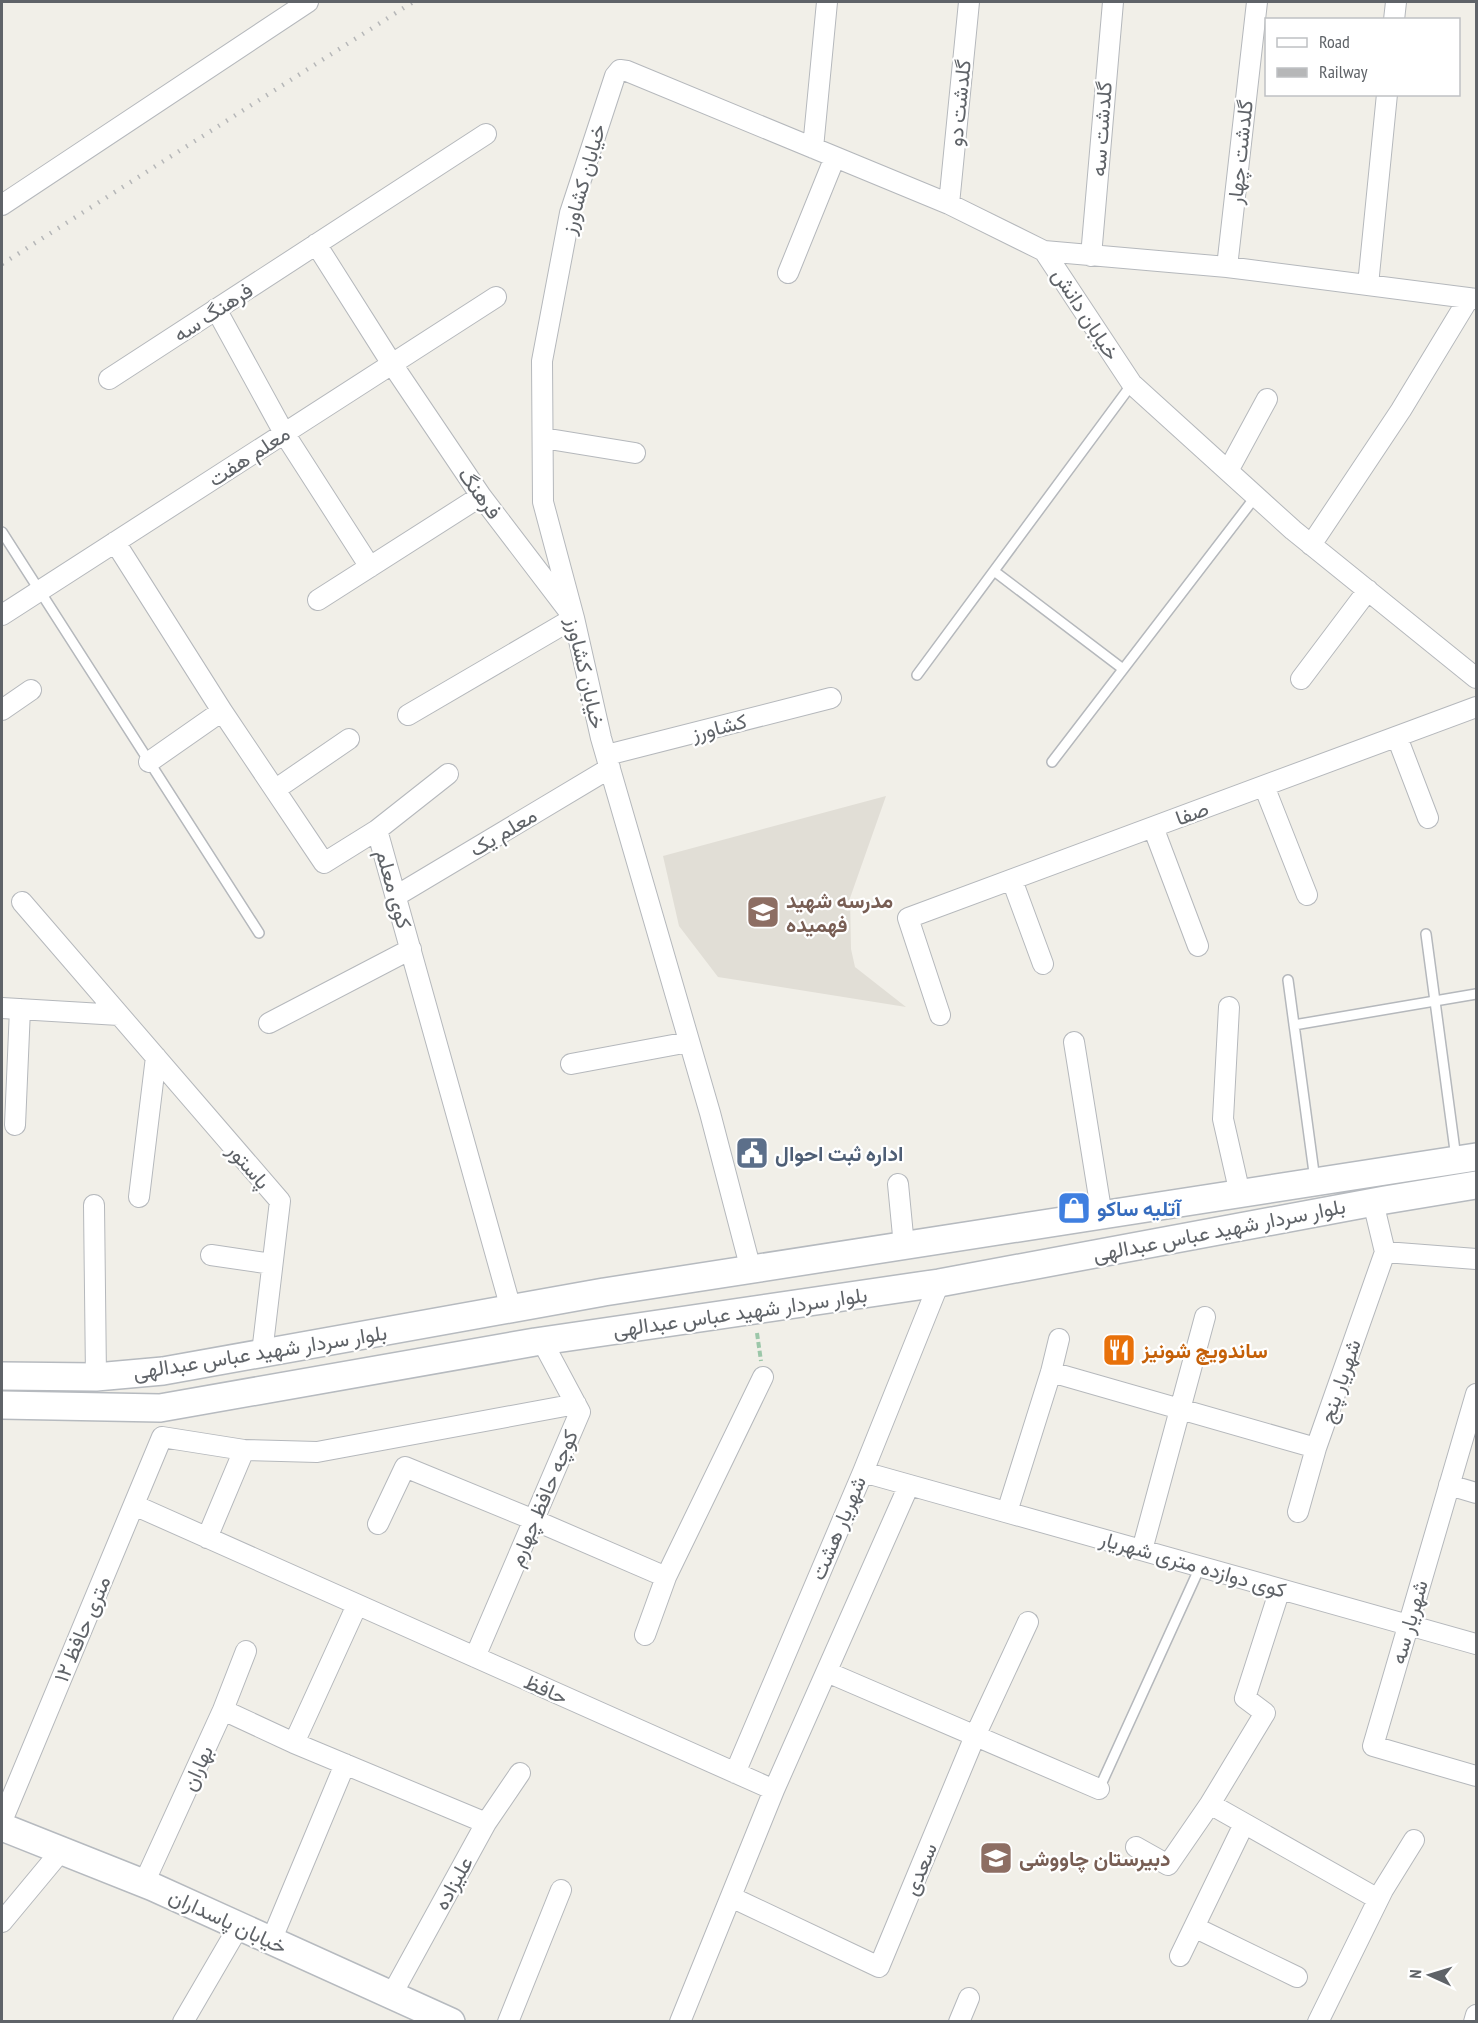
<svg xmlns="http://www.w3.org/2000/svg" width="1478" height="2023" viewBox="0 0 1478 2023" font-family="'PT Sans Narrow',Vazirmatn,sans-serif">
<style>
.education{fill:#e1ded6}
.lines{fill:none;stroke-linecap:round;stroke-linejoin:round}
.lane-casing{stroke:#b5b8bc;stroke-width:12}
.street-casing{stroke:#b5b8bc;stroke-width:22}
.secondary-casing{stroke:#b6babf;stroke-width:30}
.path{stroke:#9cc7a9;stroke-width:4;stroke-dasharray:6 3;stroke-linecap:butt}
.lane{stroke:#fff;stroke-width:9}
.street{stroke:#fff;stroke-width:20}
.secondary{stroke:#fff;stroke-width:27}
.rail{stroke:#b6b7b8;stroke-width:4.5;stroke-dasharray:1.5 8;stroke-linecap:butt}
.labels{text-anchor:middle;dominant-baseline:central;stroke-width:4.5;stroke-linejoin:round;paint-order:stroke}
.street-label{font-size:21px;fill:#5f6368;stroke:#fff}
.education-label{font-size:21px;font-weight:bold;fill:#785e54;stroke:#fff;text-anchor:start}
.service-label{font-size:21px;font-weight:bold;fill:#4e5e75;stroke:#fff;text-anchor:start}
.shop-label{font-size:21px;font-weight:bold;fill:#366cbe;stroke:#fff;text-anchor:start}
.food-label{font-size:21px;font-weight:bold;fill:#c56008;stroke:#fff;text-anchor:start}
</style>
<rect width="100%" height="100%" fill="#f1efe8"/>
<path class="education" d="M886,796L850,898L851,949L855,967L906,1007L718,977L679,926L663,856Z"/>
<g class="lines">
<g class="lane-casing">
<path id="lane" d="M2,532L259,933
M994,571L1123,669
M917,675L1132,384
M1052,762L1256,496
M1426,934L1456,1158
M1288,980L1315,1180
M1294,1025L1476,994
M1099,1789L1200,1567"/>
</g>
<g class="street-casing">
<path id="street" d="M1394,20L1396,2
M813,148L827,2
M949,204L969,2
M2,205L308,2
M316,244L392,364L481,496L574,618L408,715
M1044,251L1227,267L1476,299
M1091,256L1113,2
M1227,267L1257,2
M788,273L835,157
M1368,285L1387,94
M216,309L284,433L370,567
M109,379L486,134
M543,438L635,453
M1228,471L1267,399
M115,542L222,711L324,863L377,830L511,1309
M1311,545L1401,410L1469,298
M318,600L481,496
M2,615L496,297
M1301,679L1368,590
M2,710L31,690
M1397,737L1428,818
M607,755L831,698
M149,762L222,711
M1264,786L1307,895
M276,789L349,739
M1153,827L1198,946
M377,830L448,774
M1012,880L1043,964
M396,896L610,768
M22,902L280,1201L262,1353
M1229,1007L1223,1119L1240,1194
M2,1008L119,1015
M940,1015L908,918L1476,707
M269,1023L411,949
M1074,1042L1102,1216
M571,1064L689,1042
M15,1125L20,1009
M898,1184L904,1246
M139,1197L156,1057
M1373,1202L1385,1252L1476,1259
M94,1205L96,1377
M211,1255L272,1264
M751,1270L710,1113L601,738L574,618L543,502L542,361L570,213L615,76L620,70L627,71L949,204L1044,251L1132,384L1293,530L1476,678
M1051,1372L1316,1448
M1476,1394L1373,1746L1476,1776
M863,1472L1476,1644
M1449,1485L1476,1493
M134,1505L774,1790
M1007,1512L1051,1372L1059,1339
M1298,1512L1316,1448L1385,1252
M378,1524L405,1467L534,1520L666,1577
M207,1538L244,1450
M1142,1550L1205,1317
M645,1635L666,1577L763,1377
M475,1657L580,1412L542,1341
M827,1672L1099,1789
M223,1710L294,1743L486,1823
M294,1743L357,1605
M735,1773L863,1472L939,1283
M1210,1804L1378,1899
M2,1821L162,1437L244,1450L317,1452L576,1404
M1136,1847L1168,1865L1210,1804L1265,1713L1245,1698L1280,1589
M144,1883L223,1710L246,1651
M731,1897L879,1967L975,1736L1028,1622
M2,1922L61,1851
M1194,1927L1297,1977
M271,1941L345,1764
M1180,1956L1244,1824
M391,1996L486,1823L520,1773
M183,2022L239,1926
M508,2022L561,1890
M680,2022L774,1790L909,1485
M959,2022L969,1998
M1318,2022L1383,1890L1414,1840
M1474,2022L1476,2015"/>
</g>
<g class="secondary-casing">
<path id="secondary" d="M2,1376L96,1377L163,1371L604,1292L1476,1157
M2,1405L160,1408L535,1342L939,1283L1385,1200L1476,1185
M2,1827L153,1887L451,2022"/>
</g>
<path class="path" d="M757,1333L761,1361"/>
<use href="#lane" class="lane"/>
<use href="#street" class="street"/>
<use href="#secondary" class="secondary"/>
<path class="rail" d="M2,264L413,2"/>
</g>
<defs>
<g id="school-square" transform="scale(1.725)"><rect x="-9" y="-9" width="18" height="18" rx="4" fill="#8d6e63" stroke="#fff"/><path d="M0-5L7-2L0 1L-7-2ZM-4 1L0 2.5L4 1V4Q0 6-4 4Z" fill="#fff"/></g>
<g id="civic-square" transform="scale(1.725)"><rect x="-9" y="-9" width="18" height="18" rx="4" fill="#5c6f8a" stroke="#fff"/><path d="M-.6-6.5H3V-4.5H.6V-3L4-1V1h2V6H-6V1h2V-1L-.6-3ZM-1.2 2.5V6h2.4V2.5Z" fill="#fff"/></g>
<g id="shop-square" transform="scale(1.725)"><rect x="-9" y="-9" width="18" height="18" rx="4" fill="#3f7fe0" stroke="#fff"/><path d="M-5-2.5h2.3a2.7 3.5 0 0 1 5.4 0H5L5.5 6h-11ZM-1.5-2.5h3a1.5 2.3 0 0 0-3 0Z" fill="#fff"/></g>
<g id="restaurant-square" transform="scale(1.725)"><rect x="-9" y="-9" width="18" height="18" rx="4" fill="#e8710a" stroke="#fff"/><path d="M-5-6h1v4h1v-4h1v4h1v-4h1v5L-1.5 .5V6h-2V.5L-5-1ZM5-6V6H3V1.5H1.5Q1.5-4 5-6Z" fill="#fff"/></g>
</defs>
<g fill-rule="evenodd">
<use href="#school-square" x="763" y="912"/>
<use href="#civic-square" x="752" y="1153"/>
<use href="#shop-square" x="1074" y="1208"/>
<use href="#restaurant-square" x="1119" y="1350"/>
<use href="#school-square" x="996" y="1858"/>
</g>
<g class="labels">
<g class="street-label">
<text transform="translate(959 103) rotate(-84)">گلدشت دو</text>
<text transform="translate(1101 129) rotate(-86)">گلدشت سه</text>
<text transform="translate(1240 152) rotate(-84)">گلدشت چهار</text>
<text transform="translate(583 179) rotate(-74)">خیابان کشاورز</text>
<text transform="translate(213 312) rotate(-33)">فرهنگ سه</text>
<text transform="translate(1086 314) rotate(57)">خیابان دانش</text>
<text transform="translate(249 456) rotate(-33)">معلم هفت</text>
<text transform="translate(480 493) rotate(54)">فرهنگ</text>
<text transform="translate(586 673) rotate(77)">خیابان کشاورز</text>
<text transform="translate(719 727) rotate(-14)">کشاورز</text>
<text transform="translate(1192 813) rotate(-20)">صفا</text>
<text transform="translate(503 832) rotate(-31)">معلم یک</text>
<text transform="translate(394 889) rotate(74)">کوی معلم</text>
<text transform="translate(249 1166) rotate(49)">پاستور</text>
<text transform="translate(1219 1230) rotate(-11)">بلوار سردار شهید عباس عبدالهی</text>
<text transform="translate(740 1312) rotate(-8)">بلوار سردار شهید عباس عبدالهی</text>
<text transform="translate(260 1352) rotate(-9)">بلوار سردار شهید عباس عبدالهی</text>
<text transform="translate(1340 1381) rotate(-71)">شهریار پنج</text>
<text transform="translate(543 1498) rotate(-67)">کوچه حافظ چهارم</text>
<text transform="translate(838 1528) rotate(-67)">شهریار هشت</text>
<text transform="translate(1193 1564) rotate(16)">کوی دوازده متری شهریار</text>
<text transform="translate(1409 1622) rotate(-74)">شهریار سه</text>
<text transform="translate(82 1629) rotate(-67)">۱۲ متری حافظ</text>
<text transform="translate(546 1689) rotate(24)">حافظ</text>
<text transform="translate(197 1768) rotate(-66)">بهاران</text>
<text transform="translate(920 1869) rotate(-67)">سعدی</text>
<text transform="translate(453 1883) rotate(-61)">علیزاده</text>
<text transform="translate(228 1921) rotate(25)">خیابان پاسداران</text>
</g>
<g class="education-label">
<text x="786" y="900">مدرسه شهید<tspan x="786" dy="24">فهمیده</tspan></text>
<text x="1019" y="1858">دبیرستان چاووشی</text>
</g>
<g class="service-label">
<text x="775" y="1153">اداره ثبت احوال</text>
</g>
<g class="shop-label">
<text x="1097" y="1208">آتلیه ساکو</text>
</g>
<g class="food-label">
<text x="1142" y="1350">ساندویچ شونیز</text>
</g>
</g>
<rect width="1478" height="2023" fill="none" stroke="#5f6368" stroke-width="6"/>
<rect x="1265" y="18" width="195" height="78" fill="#ffffff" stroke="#bfc1c3" stroke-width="1.5"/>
<rect x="1277" y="38" width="30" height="9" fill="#ffffff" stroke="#bfc1c3" stroke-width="1.5"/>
<text x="1319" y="48" font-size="18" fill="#5f6368">Road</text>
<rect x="1277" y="68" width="30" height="9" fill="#b6b7b8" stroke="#bfc1c3" stroke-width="1.5"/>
<text x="1319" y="78" font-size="18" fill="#5f6368">Railway</text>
<g transform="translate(1430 1975) rotate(274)" stroke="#ffffff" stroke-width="4.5" paint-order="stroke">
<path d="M0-4.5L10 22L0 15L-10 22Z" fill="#5f6368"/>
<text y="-9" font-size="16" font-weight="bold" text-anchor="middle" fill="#5f6368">N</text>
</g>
</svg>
